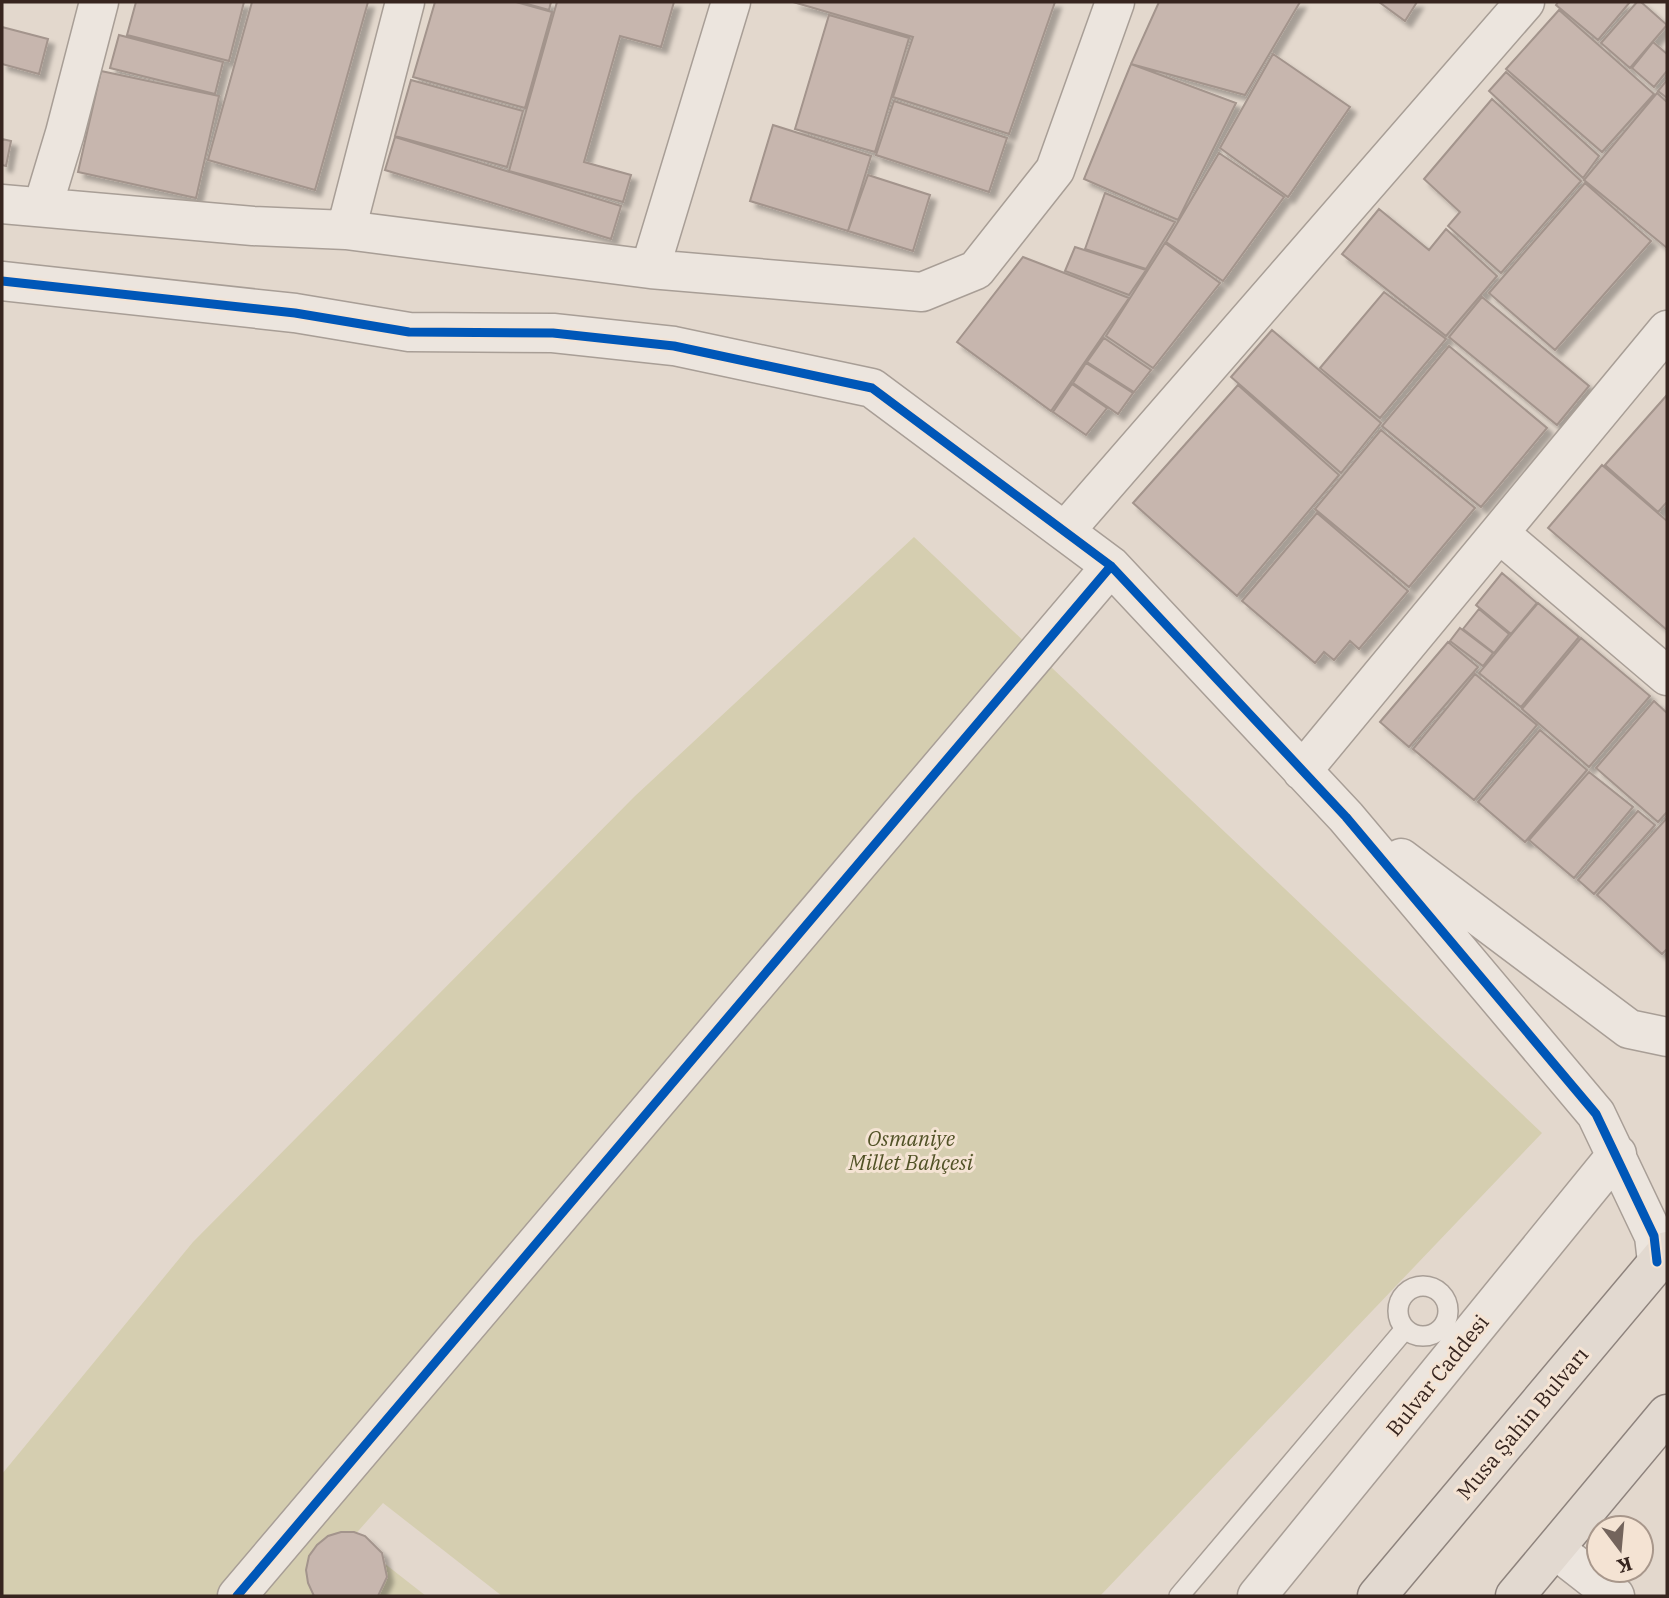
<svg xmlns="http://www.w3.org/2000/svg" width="1669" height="1598" viewBox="0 0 1669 1598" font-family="'IBM Plex Serif',serif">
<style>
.green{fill:#d5ceb0}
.building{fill:#c7b6ae;stroke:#a3948c;stroke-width:2;filter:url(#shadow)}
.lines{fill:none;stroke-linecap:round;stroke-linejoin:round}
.service-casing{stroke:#a89e96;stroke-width:22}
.minor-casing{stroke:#a89e96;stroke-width:41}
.primary-casing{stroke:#8e837d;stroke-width:41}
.service{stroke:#ece5de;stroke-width:19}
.minor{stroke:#ece5de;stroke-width:38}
.primary{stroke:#e2d9d0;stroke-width:38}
.cycleway-casing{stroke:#f4e3d3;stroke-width:13}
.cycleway{stroke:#0057b8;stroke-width:9}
.labels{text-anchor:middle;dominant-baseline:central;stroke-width:6;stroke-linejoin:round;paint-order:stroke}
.park-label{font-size:21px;font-style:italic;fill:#515226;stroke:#f4e3d3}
.street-label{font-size:21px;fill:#37251f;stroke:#f4e3d3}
</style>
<defs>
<filter id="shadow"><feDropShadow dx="6" dy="6" stdDeviation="2" flood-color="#0004"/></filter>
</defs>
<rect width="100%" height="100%" fill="#e3d8cd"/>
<path class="green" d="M914,537L1542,1133L1100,1596H502L383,1503L352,1538L426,1596H2V1474L193,1242L635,796Z"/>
<path class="building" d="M136,2H244L229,61L127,35Z
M252,2H368L315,190L208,160Z
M435,2H516L552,12L525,108L413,77Z
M520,2H551L549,10Z
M557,2H674L661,47L620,36L584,162L631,175L623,202L509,171Z
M793,2H1055L1009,134L893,97L913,37Z
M1159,2H1300L1245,95L1131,64Z
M1379,2H1417L1405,21Z
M1558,2H1630L1598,40L1556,5Z
M1637,2H1641L1667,25L1630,68L1601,43Z
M1559,10L1654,94L1602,152L1506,69Z
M829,15L909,38L875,152L795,129Z
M2,27L48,39L39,74L2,64Z
M119,35L223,62L215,94L110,68Z
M1653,42L1667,54V71L1654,87L1632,68Z
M1273,54L1350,107L1288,197L1220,148Z
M1131,64L1236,103L1178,220L1084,179Z
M101,71L219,96L196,198L78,172Z
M1506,72L1599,156L1583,178L1489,91Z
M411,80L523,111L507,167L395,136Z
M1667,80V98L1658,91Z
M1657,93L1667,102V248L1584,180Z
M1492,99L1581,181L1501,273L1448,226L1460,212L1424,179Z
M894,101L1007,138L989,192L876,155Z
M773,125L871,156L848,231L750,201Z
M395,137L621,206L611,239L385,170Z
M2,139L11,141L6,166L2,165Z
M1219,153L1284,197L1223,281L1166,242Z
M868,175L930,195L913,251L848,231Z
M1585,183L1651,241L1555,350L1489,293Z
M1105,193L1175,222L1146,269L1085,249Z
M1379,209L1429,250L1446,229L1497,276L1446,336L1342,254Z
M1165,243L1220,283L1153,368L1106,336Z
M1075,247L1146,270L1129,295L1065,271Z
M1023,257L1129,298L1051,411L957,342Z
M1384,292L1446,339L1380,418L1320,368Z
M1482,297L1589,386L1557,425L1449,337Z
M1272,330L1381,423L1341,473L1231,377Z
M1104,338L1151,370L1134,392L1087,362Z
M1449,346L1547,428L1481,507L1382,426Z
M1086,363L1133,393L1118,414L1073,383Z
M1072,384L1107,408L1086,435L1053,412Z
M1238,385L1339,475L1237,596L1133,503Z
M1667,395V502L1658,512L1605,465Z
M1381,430L1475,508L1409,587L1315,509Z
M1602,465L1667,521V630L1548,528Z
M1317,513L1408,591L1359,649L1350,641L1334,660L1324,652L1315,663L1242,601Z
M1502,573L1537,603L1511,634L1476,605Z
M1538,603L1579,637L1521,707L1479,673Z
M1479,609L1509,634L1494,653L1463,629Z
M1460,628L1493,653L1483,666L1450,641Z
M1581,638L1650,696L1589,767L1522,709Z
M1448,642L1478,667L1409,747L1380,722Z
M1475,674L1537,725L1474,800L1413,749Z
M1654,701L1667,713V812L1658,822L1596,768Z
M1540,730L1587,770L1525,842L1478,802Z
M1589,772L1633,807L1574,878L1529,840Z
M1638,811L1655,825L1594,894L1578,880Z
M1667,818V949L1662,954L1597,895Z
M341,1532H354L365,1536L382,1553L387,1577L378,1596H314L308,1583L306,1570L309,1556L317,1545L328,1536Z"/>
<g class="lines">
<g class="service-casing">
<path id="service" d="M1398 1311a25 25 0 1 1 50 0a25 25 0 1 1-50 0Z
M1179,1596L1405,1329"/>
</g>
<g class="minor-casing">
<path id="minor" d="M2,204L253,226L346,230L650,269L922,292L976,270L1055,170L1115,2
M43,206L65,133L99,2
M346,230L405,2
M650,269L731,2
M2,281L295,313L409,332L553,333L674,346L872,388L1111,566L1346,817L1596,1114L1654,1236L1657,1262
M1065,531L1525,2
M1499,533L1667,676
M1302,771L1667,330
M1401,858L1629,1029L1667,1037
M1556,1550L1615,1596
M237,1596L1111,566
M1257,1596L1617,1154"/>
</g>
<g class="primary-casing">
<path id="primary" d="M1377,1596L1667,1251
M1515,1596L1667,1414"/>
</g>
<use href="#service" class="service"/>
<use href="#minor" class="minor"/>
<use href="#primary" class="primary"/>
<g class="cycleway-casing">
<path id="cycleway" d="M2,281L295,313L409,332L553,333L674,346L872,388L1111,566L1346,817L1596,1114L1654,1236L1657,1262
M237,1596L1111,566"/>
</g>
<use href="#cycleway" class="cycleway"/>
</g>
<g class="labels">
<g class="park-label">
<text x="911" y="1138">Osmaniye<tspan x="911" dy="24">Millet Bahçesi</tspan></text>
</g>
<g class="street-label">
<text transform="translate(1437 1375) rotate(-51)">Bulvar Caddesi</text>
<text transform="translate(1522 1423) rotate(-50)">Musa Şahin Bulvarı</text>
</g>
</g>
<rect width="1669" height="1598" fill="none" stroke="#37251f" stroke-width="7"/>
<g transform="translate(1620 1549) rotate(164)"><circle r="33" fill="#f4e3d3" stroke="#a8978b" stroke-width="2"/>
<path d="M0-5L12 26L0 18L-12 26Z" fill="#73645c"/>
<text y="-10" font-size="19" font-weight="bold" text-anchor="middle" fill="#37251f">K</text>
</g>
</svg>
